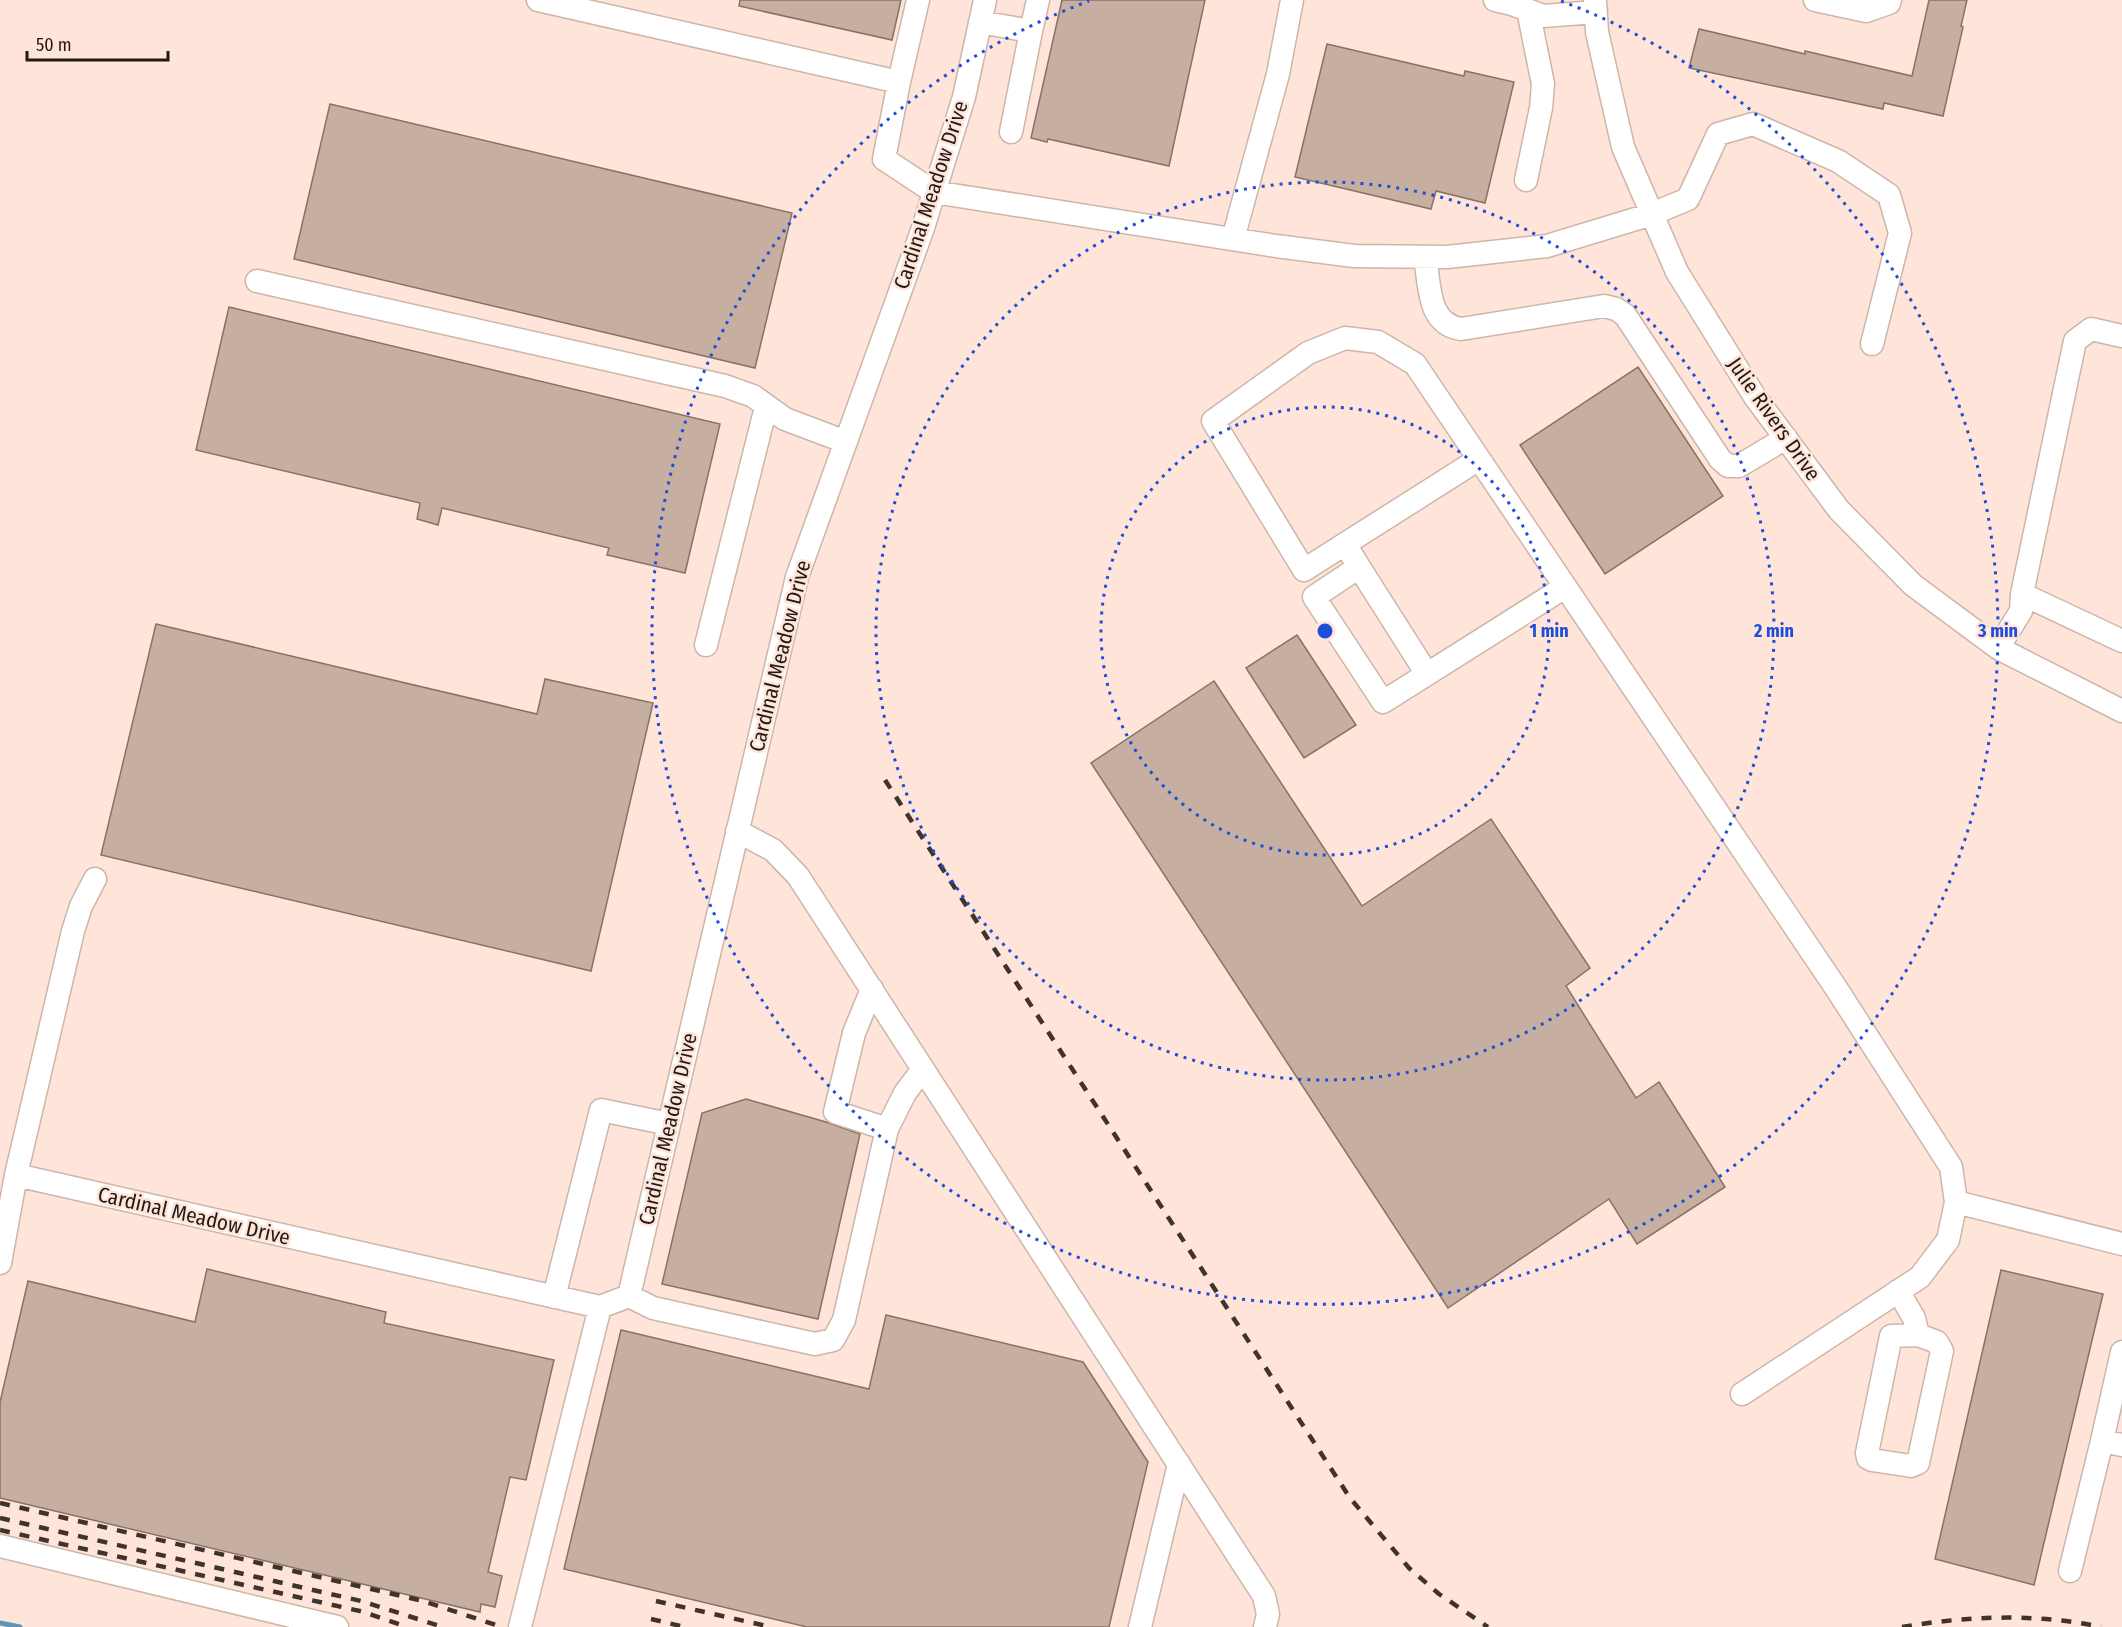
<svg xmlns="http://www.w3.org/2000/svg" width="2122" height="1627" viewBox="0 0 2122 1627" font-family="'Fira Sans Condensed',sans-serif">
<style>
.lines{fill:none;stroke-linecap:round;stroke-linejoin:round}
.stream{stroke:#5f95bc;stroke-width:5}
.building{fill:#c6afa0;stroke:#877265;stroke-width:1.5}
.minor-casing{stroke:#ceb5a9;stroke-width:25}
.minor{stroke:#fff;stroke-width:22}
.rail{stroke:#3f332e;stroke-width:4.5;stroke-dasharray:10 10;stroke-linecap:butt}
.ring{fill:none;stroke:#1d4ed8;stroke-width:3;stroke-dasharray:3 6}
.labels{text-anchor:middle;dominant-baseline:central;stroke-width:5;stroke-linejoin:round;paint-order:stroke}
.street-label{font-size:21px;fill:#221915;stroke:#ffe5d9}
.centre{fill:#1d4ed8;stroke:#ffe5d9;stroke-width:3}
.ring-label{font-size:18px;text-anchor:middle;font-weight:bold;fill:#1d4ed8;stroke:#ffe5d9;stroke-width:5;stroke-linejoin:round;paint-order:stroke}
</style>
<rect width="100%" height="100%" fill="#ffe5d9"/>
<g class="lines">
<path class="stream" d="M0,1623L20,1627"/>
</g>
<path class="building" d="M740,0H901L892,40L739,6Z
M1062,0H1205L1169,166L1048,139L1047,142L1031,138Z
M1929,0H1967L1961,26L1963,27L1943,116L1884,103L1883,109L1689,68L1699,29L1805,54V51L1912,76Z
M1327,44L1464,76L1465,71L1514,82L1485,203L1436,191L1431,209L1295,177Z
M330,104L792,213L755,368L294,259Z
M229,307L720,424L685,573L607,555L609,548L442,508L438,525L417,519L420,503L196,450Z
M1638,367L1723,496L1605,574L1520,445Z
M156,624L537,714L545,679L653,703L591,971L101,855Z
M1297,635L1356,725L1304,758L1246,668Z
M1214,681L1362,906L1491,819L1590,968L1566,986L1636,1098L1659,1082L1725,1187L1637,1244L1609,1199L1448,1308L1091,763Z
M746,1099L826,1122L860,1134L818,1319L662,1284L702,1113Z
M207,1269L386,1312L384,1323L554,1360L526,1480L510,1477L488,1572L502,1576L495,1607L481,1604L480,1612L0,1498V1402L28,1281L195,1322Z
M2001,1270L2103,1294L2034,1585L1935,1559Z
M886,1315L1083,1362L1148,1462L1109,1627H807L564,1569L621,1330L869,1389Z"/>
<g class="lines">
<g class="minor-casing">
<path id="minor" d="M538,0L899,82L884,159L934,192L1276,246L1354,256L1447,257L1547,246L1652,214L1688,199L1718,134L1753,124L1838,161L1889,195L1900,233L1872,344
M1495,0L1512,4L1543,16L1596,12
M1595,0L1597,32L1623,147L1677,272L1755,397L1839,510L1913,585L1998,648L2122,711
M1815,0L1866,11L1889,3L1890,0
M980,22L1031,31L1038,0
M899,82L918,0
M1011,132L1031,31
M1526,180L1541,108L1543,84L1528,10
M1233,239L1278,74L1292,0
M1425,257C1430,285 1427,324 1461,329L1604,306L1616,309L1625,315L1720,459L1728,466H1739L1786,438
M257,281L725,386L753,396L785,419L846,442
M1479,459L1304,570L1213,421L1308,353L1345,338L1378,342L1415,364L1836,988L1951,1167L1956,1202L1948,1240L1920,1277L1742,1394
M1345,544L1359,567L1314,597L1383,702L1565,587
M1359,567L1427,674
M2022,594L2122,641
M706,645L766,407
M1998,648L2021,611L2022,594L2075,341L2091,329L2122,336
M737,831L773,850L798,876L1264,1596L1268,1614L1265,1627
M872,989L854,1033L835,1112L887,1129
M16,1175L73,931L81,906L95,879
M1956,1202L2122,1244
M0,1263L16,1175L600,1307L629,1296L797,577L923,228L964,97L985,0
M1898,1291L1914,1318L1918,1335
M629,1296L653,1308L815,1344L833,1340L844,1320L887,1129L905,1093L923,1069
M554,1297L601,1110L669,1124
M1918,1335L1937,1342L1942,1351L1918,1463L1911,1466L1872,1460L1868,1458L1867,1453L1891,1336Z
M2102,1441L2122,1352
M0,1546L337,1627
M2070,1571L2102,1441L2122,1445
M520,1627L600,1307
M1140,1627L1179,1464"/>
</g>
<use href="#minor" class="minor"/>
<path class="rail" d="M885,780L1350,1498L1409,1568L1439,1594L1488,1627
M0,1503L423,1601L502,1627
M0,1518L361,1601L443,1627
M0,1530L364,1612L407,1627
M656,1601L771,1627
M651,1619L685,1627
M1902,1627C1967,1616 2036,1613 2101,1627"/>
</g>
<g class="ring">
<circle cx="1325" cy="631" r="224"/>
<circle cx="1325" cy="631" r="449"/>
<path d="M1561 1A673 673 0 1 1 1089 1"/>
</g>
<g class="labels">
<g class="street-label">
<text transform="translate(931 195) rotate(-72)">Cardinal Meadow Drive</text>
<text transform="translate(1774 419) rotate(55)">Julie Rivers Drive</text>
<text transform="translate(780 656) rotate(-76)">Cardinal Meadow Drive</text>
<text transform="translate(668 1129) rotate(-77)">Cardinal Meadow Drive</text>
<text transform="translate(194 1216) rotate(13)">Cardinal Meadow Drive</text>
</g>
</g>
<circle cx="1325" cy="631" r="9" class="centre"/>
<g class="ring-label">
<text x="1549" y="637">1 min</text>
<text x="1774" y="637">2 min</text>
<text x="1998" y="637">3 min</text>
</g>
<path d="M27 51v9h141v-9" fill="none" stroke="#221915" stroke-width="3"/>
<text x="36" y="51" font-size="18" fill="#221915" stroke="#ffe5d9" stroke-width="4.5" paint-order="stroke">50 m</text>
</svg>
